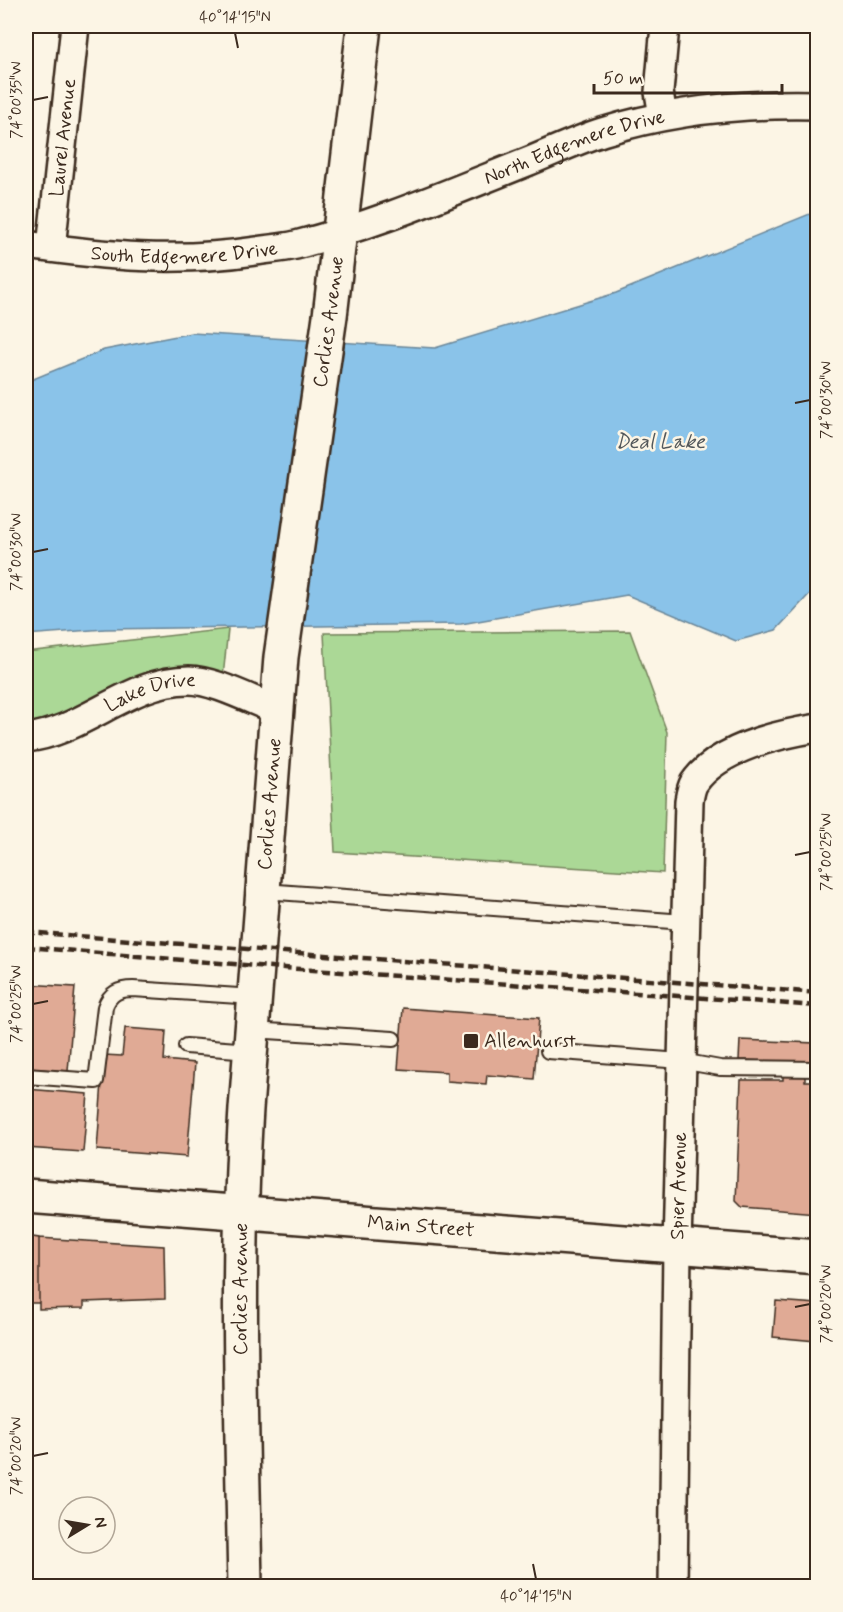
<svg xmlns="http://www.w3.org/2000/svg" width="843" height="1612" viewBox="0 0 843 1612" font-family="Mynerve,sans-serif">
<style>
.green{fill:#abd896;stroke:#73815a;stroke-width:1.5}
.water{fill:#8ac3e9;stroke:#6a8698;stroke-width:1.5}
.building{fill:#e0aa95;stroke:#3b2a1e;stroke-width:1.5}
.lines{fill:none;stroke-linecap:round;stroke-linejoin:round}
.lane-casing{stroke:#3b2a1e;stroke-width:18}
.street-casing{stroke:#3b2a1e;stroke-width:32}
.secondary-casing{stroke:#3b2a1e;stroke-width:38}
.lane{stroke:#fcf5e5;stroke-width:14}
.street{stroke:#fcf5e5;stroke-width:27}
.secondary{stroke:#fcf5e5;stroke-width:33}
.rail{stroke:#3b2a1e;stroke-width:4.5;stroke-dasharray:9 4.5;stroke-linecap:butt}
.ticks{fill:none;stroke:#3b2a1e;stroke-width:2}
.poi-dot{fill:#3b2a1e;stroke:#fcf5e5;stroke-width:2}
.labels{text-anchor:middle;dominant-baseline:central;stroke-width:5;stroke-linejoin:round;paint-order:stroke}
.street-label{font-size:20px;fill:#3b2a1e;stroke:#fcf5e5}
.poi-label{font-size:20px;fill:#3b2a1e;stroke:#fcf5e5;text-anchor:start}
.water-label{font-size:21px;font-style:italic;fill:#53585b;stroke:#fcf5e5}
.neatline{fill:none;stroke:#3b2a1e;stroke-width:2}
.ticks-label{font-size:15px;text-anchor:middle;fill:#3b2a1e}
</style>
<rect width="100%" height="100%" fill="#fcf5e5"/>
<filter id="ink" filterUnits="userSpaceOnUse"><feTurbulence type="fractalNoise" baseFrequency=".0167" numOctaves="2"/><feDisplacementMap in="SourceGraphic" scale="12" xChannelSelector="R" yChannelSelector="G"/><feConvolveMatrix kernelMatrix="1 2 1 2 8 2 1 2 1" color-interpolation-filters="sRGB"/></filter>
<g filter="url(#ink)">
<path class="green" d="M228,629L221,696L194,683L26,742V652Z
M630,631L667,732L663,873L335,852L324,633Z"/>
<path class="water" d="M817,211V586L776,630L736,641L627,595L461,624L105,629L26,635V382L104,350L192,333L435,348L616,293Z"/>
<path class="building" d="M26,984L75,987L68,1071L26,1068Z
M403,1008L539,1018L534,1079L487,1075L486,1084L447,1081V1072L398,1069Z
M125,1028L166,1031L164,1060L195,1063L187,1157L97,1150L104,1055L122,1056Z
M740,1040L815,1043V1063L739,1060Z
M783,1073L805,1074V1081H818V1213L742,1207L736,1201L741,1080H783Z
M26,1089L88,1094L83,1152L26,1148Z
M26,1236L39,1238V1303H26Z
M39,1238L164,1246L165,1299L84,1302V1308L39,1309Z
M776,1301L818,1304V1343H816V1341L773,1337Z"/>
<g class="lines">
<g class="lane-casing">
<path id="lane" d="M264,891L685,922
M252,1030L393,1039
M186,1046L250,1051
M548,1051L681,1061L720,1068L818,1069
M26,1076L96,1081L105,1007C110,993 119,989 133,989L254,997"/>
</g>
<g class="street-casing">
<g id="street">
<path d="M663,116L659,92L665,26"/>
<path id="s1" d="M26,245C105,256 176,263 256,251C269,249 283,248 296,245C376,225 451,192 527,162C552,152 577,140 602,132C673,110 744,103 818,105"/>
<path id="s2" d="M51,248L75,26"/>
<path id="s3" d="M26,738C84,732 129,680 189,680C213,680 253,701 277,710"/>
<path id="s4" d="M673,1586L677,1246L689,801C690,795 691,788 694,783C718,748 779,734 818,728"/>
</g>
</g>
<g class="secondary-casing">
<g id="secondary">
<path id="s5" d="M26,1196L818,1257"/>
<path id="s6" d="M245,1586C242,1427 236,1268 246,1109L281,657L330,316L364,26"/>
</g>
</g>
<use href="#lane" class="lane"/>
<use href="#street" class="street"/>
<use href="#secondary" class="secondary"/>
<path class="rail" d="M26,932L818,993
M26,947L257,966L818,1006"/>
</g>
</g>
<path class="ticks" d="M235,33L238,48M33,100L48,97M795,403L810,400M33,552L48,549M795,855L810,852M33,1004L48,1001M795,1307L810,1304M33,1456L48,1453M533,1564L536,1579"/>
<rect class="poi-dot" x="463" y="1033" width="16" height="16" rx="3"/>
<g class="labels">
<g class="street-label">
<text stroke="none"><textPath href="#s2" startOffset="111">Laurel Avenue</textPath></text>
<text stroke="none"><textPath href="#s1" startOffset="567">North Edgemere Drive</textPath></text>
<text stroke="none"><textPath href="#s1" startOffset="159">South Edgemere Drive</textPath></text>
<text stroke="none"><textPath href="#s6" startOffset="1269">Corlies Avenue</textPath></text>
<text stroke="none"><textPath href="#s3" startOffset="134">Lake Drive</textPath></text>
<text stroke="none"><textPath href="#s6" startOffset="783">Corlies Avenue</textPath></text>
<text stroke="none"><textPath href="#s4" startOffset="400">Spier Avenue</textPath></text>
<text stroke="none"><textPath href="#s5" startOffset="396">Main Street</textPath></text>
<text stroke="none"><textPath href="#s6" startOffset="297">Corlies Avenue</textPath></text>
</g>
<g class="poi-label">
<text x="484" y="1041">Allenhurst</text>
</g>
<g class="water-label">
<text x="660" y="442">Deal Lake</text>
</g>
</g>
<rect width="843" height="1612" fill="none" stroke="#fcf5e5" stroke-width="66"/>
<g transform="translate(87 1525) rotate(79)"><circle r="28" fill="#fcf5e5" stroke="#afa495" stroke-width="1.5"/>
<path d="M0-4.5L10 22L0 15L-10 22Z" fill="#3b2a1e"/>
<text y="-9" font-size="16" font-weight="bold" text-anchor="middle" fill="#3b2a1e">N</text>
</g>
<path d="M594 84v9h188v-9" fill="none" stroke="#3b2a1e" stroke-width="3"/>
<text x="603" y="84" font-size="18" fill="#3b2a1e" stroke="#fcf5e5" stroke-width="4.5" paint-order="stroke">50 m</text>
<rect x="33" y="33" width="777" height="1546" class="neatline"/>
<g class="ticks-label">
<text x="235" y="22">40°14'15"N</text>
<text transform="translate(16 100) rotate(-90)" y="5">74°00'35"W</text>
<text transform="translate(826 400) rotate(-90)" y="5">74°00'30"W</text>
<text transform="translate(16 552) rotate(-90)" y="5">74°00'30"W</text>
<text transform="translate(826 852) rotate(-90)" y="5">74°00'25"W</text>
<text transform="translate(16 1004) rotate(-90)" y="5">74°00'25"W</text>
<text transform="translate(826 1304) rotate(-90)" y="5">74°00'20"W</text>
<text transform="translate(16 1456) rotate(-90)" y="5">74°00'20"W</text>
<text x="536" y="1601">40°14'15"N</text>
</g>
</svg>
